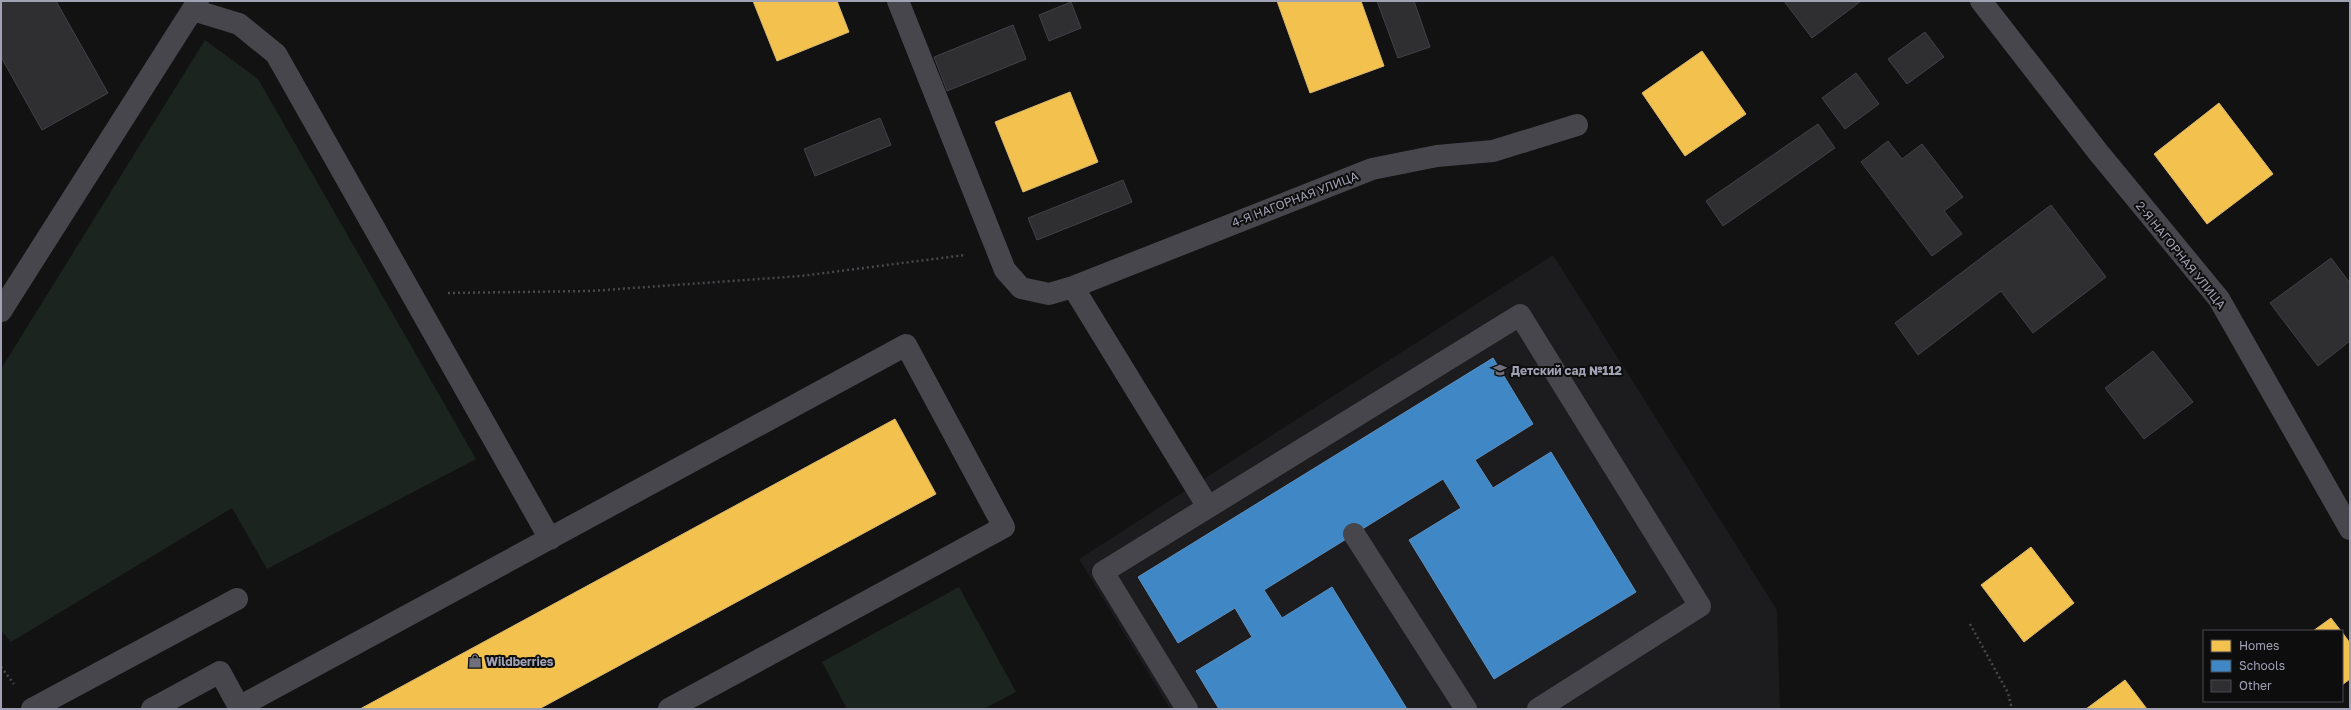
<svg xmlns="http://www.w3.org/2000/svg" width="2351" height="710" viewBox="0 0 2351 710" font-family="'Golos Text',sans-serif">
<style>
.built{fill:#1c1c1f}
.green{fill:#1c241f}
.homes{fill:#f2c14e;stroke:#dab86d}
.schools{fill:#3f88c5;stroke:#5d90c0}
.building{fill:#2f2e31;stroke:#414147}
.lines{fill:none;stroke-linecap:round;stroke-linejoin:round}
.path{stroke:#48484d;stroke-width:2.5;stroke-dasharray:2 3;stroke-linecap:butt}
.minor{stroke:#47464c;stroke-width:22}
.labels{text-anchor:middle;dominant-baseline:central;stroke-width:4;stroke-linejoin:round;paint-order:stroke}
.street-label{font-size:12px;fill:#a2a2b5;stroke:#0d0d0e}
.poi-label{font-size:12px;font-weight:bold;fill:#a2a2b5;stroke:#0d0d0e;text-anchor:start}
</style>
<rect width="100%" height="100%" fill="#121213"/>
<path class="built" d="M1553,255L1777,610L1780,709H1170L1079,559Z"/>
<path class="green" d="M205,40L258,79L476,459L267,569L232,508L11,642L1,630V369Z
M959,587L1016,692L984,709H847L822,662Z"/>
<path class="homes" d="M753,1H837L849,32L777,61Z
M1277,1H1361L1384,66L1310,93Z
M1702,51L1746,114L1685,156L1642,93Z
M1070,92L1098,162L1023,192L995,122Z
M2219,103L2273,174L2207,224L2154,154Z
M895,419L936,494L539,709H360Z
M2031,547L2074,603L2024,642L1981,585Z
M2331,618L2341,631H2313Z
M2342,632L2350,643V679L2342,685Z
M2125,680L2147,709H2086Z"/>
<path class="schools" d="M1493,358L1533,424L1475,460L1493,488L1551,452L1636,592L1494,679L1409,540L1461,508L1443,479L1264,590L1282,618L1332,587L1407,709H1219L1196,671L1252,637L1235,608L1178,643L1138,577Z"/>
<path class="building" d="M1,1H56L108,93L42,130L1,57Z
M1377,1H1414L1430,47L1398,58Z
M1784,1H1861L1812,38Z
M1071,2L1081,28L1049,41L1039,15Z
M1013,25L1026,59L947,91L934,57Z
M1925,32L1944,57L1907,84L1888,59Z
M1856,73L1879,104L1845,129L1822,98Z
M880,118L891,145L815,176L804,149Z
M1818,124L1835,148L1723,226L1706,201Z
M1888,141L1902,159L1922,144L1963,197L1944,211L1962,234L1932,256L1861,162Z
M1123,180L1132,202L1037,240L1028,218Z
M2051,205L2106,277L2033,333L2001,291L1918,355L1895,323Z
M2331,258L2350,283V341L2318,366L2270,303Z
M2153,351L2193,402L2144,439L2105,388Z"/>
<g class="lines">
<path class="path" d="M448,293L591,291L801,276L965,255
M1970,624L2008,693L2012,709
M1,667L14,684"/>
<path class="minor" d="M898,1L1005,270L1021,288L1049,294L1073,287L1372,169L1437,156L1493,151L1577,125
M1981,1L2098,152L2219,299L2350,529
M193,10L239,24L276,54L550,539
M1073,287L1208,507
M1,311L198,1
M1354,534L1466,709
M32,709L237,599
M152,709L220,672L239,707L906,345L1004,527L669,709
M1187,709L1103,572L1520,315L1700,606L1538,709"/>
</g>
<defs>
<g id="school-bare" transform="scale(1.08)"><path d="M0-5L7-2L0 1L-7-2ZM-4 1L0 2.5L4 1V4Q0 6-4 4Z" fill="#70707c" stroke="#0d0d0e" stroke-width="2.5" paint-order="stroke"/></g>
<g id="shop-bare" transform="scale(1.08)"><path d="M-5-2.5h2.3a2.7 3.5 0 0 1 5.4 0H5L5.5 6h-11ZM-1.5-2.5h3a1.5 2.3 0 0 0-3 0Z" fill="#70707c" stroke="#0d0d0e" stroke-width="2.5" paint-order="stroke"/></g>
</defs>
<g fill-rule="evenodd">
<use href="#school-bare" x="1500" y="370"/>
<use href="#shop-bare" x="475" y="661"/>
</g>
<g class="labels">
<g class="street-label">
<text transform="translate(1295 199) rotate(-21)">4-Я НАГОРНАЯ УЛИЦА</text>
<text transform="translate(2181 255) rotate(51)">2-Я НАГОРНАЯ УЛИЦА</text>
</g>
<g class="poi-label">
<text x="1511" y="370">Детский сад №112</text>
<text x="486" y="661">Wildberries</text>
</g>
</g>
<rect width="2351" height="710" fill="none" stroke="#a2a2b5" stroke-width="4"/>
<rect x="2203" y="630" width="140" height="72" fill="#0d0d0e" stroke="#494951"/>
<rect x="2211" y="640" width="20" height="12" fill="#f2c14e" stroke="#494951"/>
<text x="2239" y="650" font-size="12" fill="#a2a2b5">Homes</text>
<rect x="2211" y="660" width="20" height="12" fill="#3f88c5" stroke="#494951"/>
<text x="2239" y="670" font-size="12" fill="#a2a2b5">Schools</text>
<rect x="2211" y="680" width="20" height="12" fill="#2f2e31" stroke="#494951"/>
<text x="2239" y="690" font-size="12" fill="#a2a2b5">Other</text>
</svg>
